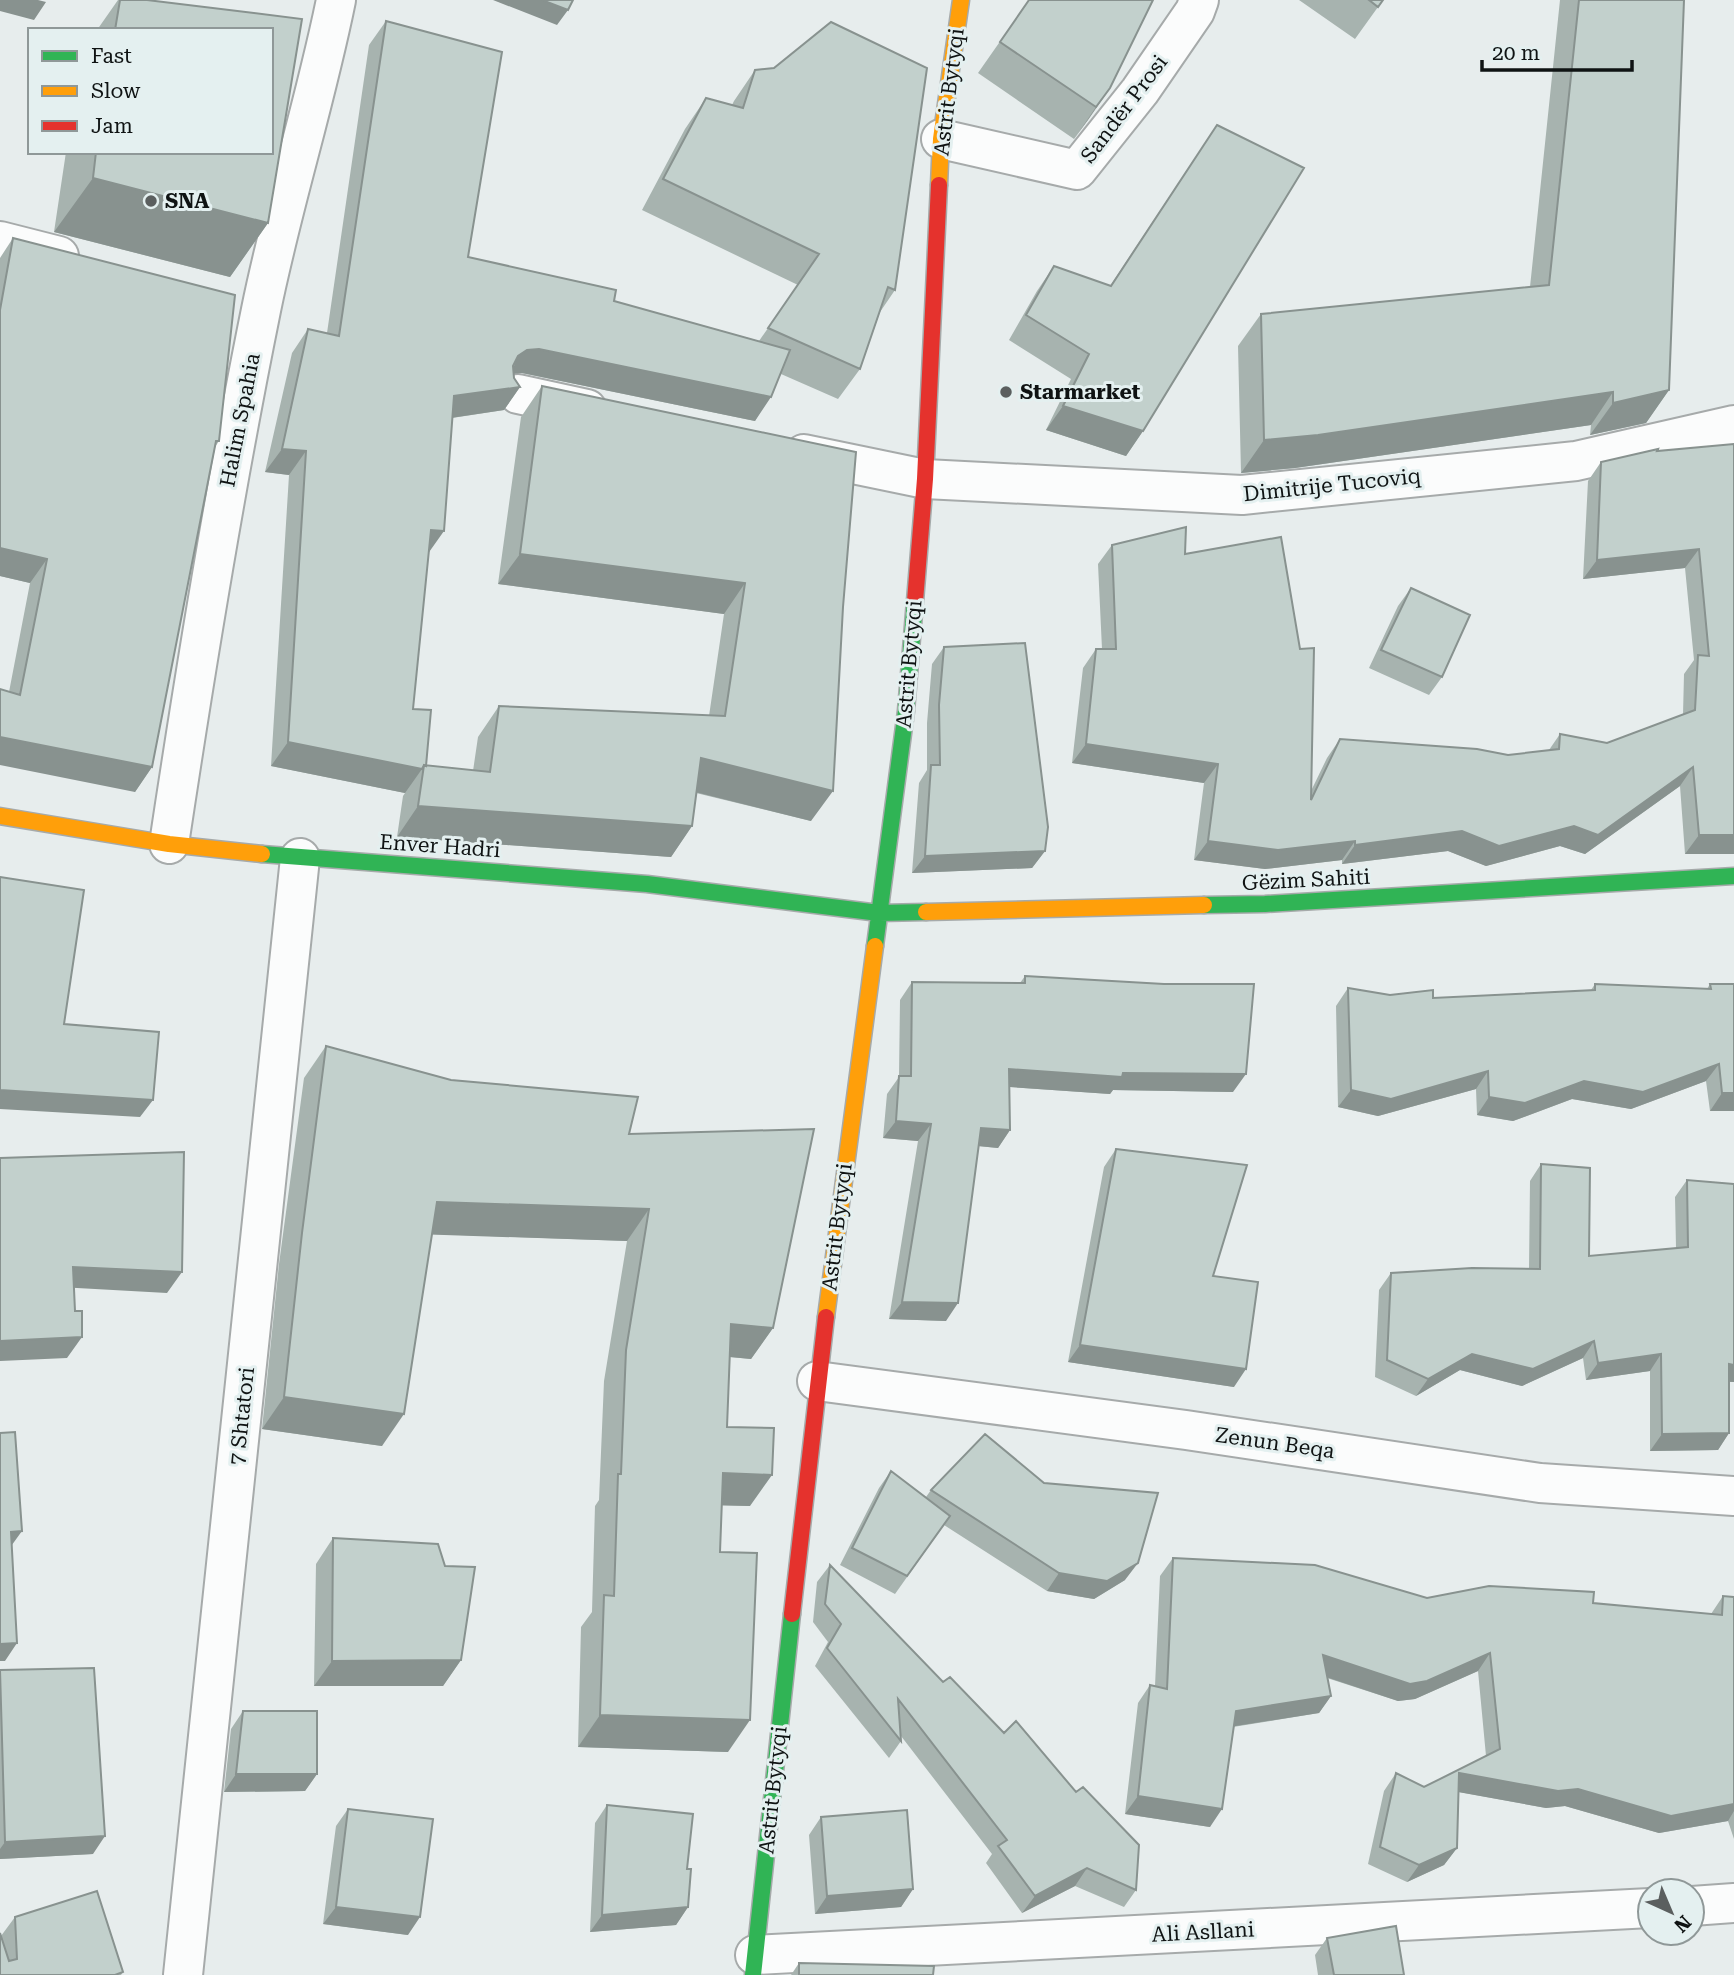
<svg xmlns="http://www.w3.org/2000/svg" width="1734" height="1975" viewBox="0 0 1734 1975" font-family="'Roboto Serif',serif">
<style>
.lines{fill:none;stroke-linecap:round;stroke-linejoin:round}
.street-casing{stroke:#a6aaaa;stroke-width:42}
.fast-casing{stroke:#a6aaaa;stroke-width:19}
.slow-casing{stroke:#a6aaaa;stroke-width:19}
.jam-casing{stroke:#a6aaaa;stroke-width:19}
.street{stroke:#fbfcfc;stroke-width:38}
.fast{stroke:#30b455;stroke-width:16}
.slow{stroke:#ff9f0a;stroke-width:16}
.jam{stroke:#e5322d;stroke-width:16}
.wall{fill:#a7b3af}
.shaded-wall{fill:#88928f}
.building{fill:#c2d0cc;stroke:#88928f;stroke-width:2}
.poi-dot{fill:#5b5f5f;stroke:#e4f0f0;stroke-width:2.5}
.labels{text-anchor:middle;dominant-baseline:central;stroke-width:6;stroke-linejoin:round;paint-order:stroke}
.street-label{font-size:21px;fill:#0f1313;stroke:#e4f0f0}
.poi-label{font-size:21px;font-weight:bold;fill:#0f1313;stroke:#e4f0f0;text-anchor:start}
</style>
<rect width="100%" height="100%" fill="#e7eded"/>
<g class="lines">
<g class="street-casing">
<path id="street" d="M941,139L1077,170L1140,91L1195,11L1199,0
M0,241L59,256
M518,394L587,409
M804,454L925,479L1242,495L1576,461L1734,425
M169,844C196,665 225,487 261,310C282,206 315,104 336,0
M817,1381L1186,1430L1540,1483L1734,1496
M1692,1906L1734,1903
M755,1955L1650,1908
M183,1975L300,858"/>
</g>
<g class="fast-casing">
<path id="fast" d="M262,854L647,884L879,913L926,912
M1204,905L1265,904L1734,876
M875,946L906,711L915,601
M753,1975L792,1614"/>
</g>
<g class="slow-casing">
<path id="slow" d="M939,185L941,139L961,0
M0,816L169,844L262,854
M926,912L1204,905
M826,1317L875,946"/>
</g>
<g class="jam-casing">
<path id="jam" d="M915,601L925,479L939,185
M792,1614L826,1317"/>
</g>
<use href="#street" class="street"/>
<use href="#fast" class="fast"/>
<use href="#slow" class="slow"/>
<use href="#jam" class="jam"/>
</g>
<path class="wall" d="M118,0H147L302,19L268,223L230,277L54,232L66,152H271V30H97Z
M1029,0L1110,88L1074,139L978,73Z
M1299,0H1383L1355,39Z
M1560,0H1684L1669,390L1646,423L1590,435L1591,425L1295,468L1241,473L1238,346L1261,314L1530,287Z
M386,21L468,257L614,301L759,341L798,285L642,210L685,129L706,98L732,105L734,101L755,70L895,290L880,312L860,369L838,399L781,374L755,421L522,373H514V378L520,387L504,410L452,418L429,552L413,709L426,766L473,771L478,737L499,706L709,716L724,614L498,584L521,417L542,386L856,452L811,821L696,793L692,826L671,857L397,837L403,796L405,793L271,766L289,475L265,472L292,353L308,329L327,333L369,45Z
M1217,125L1143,431L1126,456L1046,430L1071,379L1009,340L1037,291L1054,266L1110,286Z
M13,238L219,441L215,447L152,767L135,792L9,692L30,583L0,576V258Z
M1734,444V854H1685L1680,786L1585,854L1560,846L1486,866L1448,851L1342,864V860L1265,869L1194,860L1204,783L1072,763L1083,668L1096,649H1102L1098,564L1112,545L1185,554L1311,791L1327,758L1340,739L1508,755L1549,750L1560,734L1607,743L1683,715L1684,674L1694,660L1685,568L1583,579L1588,481L1601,462L1657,451Z
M1411,588L1442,677L1429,695L1369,668L1398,606Z
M944,647L1045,851L1032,868L912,873L919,783L927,770V723L932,664Z
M1025,976L1233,1092L1113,1090L1110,1094L1009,1087L1010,1130L998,1148L978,1146L946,1321L889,1319L918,1141L883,1138L887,1094L899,1077L900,1000L912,982L1020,983Z
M1595,984L1707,989L1710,984L1734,1111H1710L1706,1081L1631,1109L1572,1099L1513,1121L1477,1115L1476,1089L1378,1116L1338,1107L1336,1006L1348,988L1390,995L1433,998L1591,990Z
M326,1046L629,1134L773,1328L751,1359L730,1357L727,1427L750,1506L721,1505L720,1552L728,1752L578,1747L581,1627L592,1612L595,1506L599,1500L604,1381L627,1241L432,1234L382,1446L262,1429L279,1264L304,1078Z
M1116,1149L1213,1276L1234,1387L1068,1362L1104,1167Z
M1541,1164L1589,1256L1676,1248L1675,1197L1687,1180L1734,1382H1729V1433L1718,1450L1650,1451V1371L1586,1380L1583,1358L1522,1386L1460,1370L1416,1396L1375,1377L1379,1290L1391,1273L1529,1269L1530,1181Z
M891,1471L926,1497L931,1490L1125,1580L1094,1599L1047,1591L944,1525L895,1594L840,1565L879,1488Z
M333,1538L445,1566L461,1660L443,1686H314L316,1564Z
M1173,1558L1427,1598L1593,1603L1711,1614L1723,1596L1734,1597V1839L1728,1821L1659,1833L1565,1806L1546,1808L1459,1792L1457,1848L1444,1865L1407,1882L1368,1864L1384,1791L1396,1773L1424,1787L1486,1756L1478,1671L1415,1699L1398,1701L1327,1678L1331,1696L1319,1713L1233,1727L1210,1827L1125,1814L1138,1703L1150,1685L1155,1686L1160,1576Z
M830,1565L1136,1890L1124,1907L1075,1886L1022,1913L986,1863L992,1854L901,1736V1741L889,1758L815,1666L828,1642L813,1622L817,1582Z
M0,1670L93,1854L0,1859Z
M243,1711L317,1774L305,1791L224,1792L231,1729Z
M607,1805L687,1869L688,1907L676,1925L590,1932L595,1823Z
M348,1809L408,1935L323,1924L336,1826Z
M821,1817L913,1889L901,1907L815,1914L809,1835Z
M15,1917L123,1972L121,1975H0L1,1936Z
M1327,1938L1404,1975H1318L1315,1955Z
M799,1963L933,1975H791Z"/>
<path class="shaded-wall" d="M0,0H38L46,2L34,20L0,11Z
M493,0H542L568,10L557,25Z
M1110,88L1088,120L1074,139L1096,107Z
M93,178L268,223L230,277L54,232Z
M539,349L771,397L755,421L522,373L511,374L518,356L527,350Z
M520,387L504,410L437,420L454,396Z
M1669,390L1646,423L1590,435L1613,403Z
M1613,392L1591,425L1295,468L1241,473L1264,440Z
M1063,406L1143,431L1126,456L1046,430Z
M282,449L306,451L289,475L265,472Z
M431,530L444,531L427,555Z
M0,548L47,559L30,583L0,576Z
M1699,549L1685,568L1583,579L1597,560Z
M520,554L745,583L724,614L498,584Z
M0,737L152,767L135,792L0,765Z
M288,742L422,769L405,793L271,766Z
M1086,744L1218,764L1204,783L1072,763Z
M701,758L833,791L811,821L679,788Z
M1693,767L1680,786L1585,854L1560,846L1486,866L1448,851L1342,864L1355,845Z
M418,806L692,826L671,857L397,837Z
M1699,835H1734V854H1685Z
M1208,841H1355L1342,860L1265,869L1194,860Z
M1045,851L1032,868L912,873L925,856Z
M1719,1064L1706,1081L1631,1109L1572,1099L1513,1121L1477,1115L1489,1097L1584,1081Z
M1009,1069L1123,1073L1246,1074L1233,1092L1113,1090L1110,1094L996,1086Z
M1488,1071L1476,1089L1378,1116L1338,1107L1351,1090Z
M0,1090L153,1100L140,1117L0,1109Z
M1722,1093H1734V1111H1710Z
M896,1121L931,1124L918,1141L883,1138Z
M981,1128L1010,1130L998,1148L968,1145Z
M437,1202L649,1209L627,1241L415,1234Z
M73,1267L182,1272L167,1293L59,1287Z
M902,1302L958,1303L946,1321L889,1319Z
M731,1324L773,1328L751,1359L709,1355Z
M82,1337L67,1358L0,1361V1341Z
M1594,1341L1583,1358L1522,1386L1460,1370L1416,1396L1428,1379L1472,1354Z
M1080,1345L1246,1369L1234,1387L1068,1362Z
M1661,1354L1650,1371L1586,1380L1598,1363Z
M1729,1364L1734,1365V1382L1717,1381Z
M284,1397L404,1414L382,1446L262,1429Z
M1729,1433L1718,1450L1650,1451L1662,1434Z
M723,1473L772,1475L750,1506L701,1505Z
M22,1531L9,1549L11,1532Z
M1138,1563L1125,1580L1094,1599L1047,1591L1059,1573Z
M17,1643L5,1661H0V1644Z
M1490,1653L1478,1671L1415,1699L1398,1701L1311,1672L1323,1655Z
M461,1660L443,1686H314L332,1661Z
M1331,1696L1319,1713L1223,1728L1236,1711Z
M600,1715L750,1720L728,1752L578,1747Z
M1459,1773L1578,1789L1734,1804V1811L1728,1821L1659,1833L1565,1806L1546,1808L1447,1790Z
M236,1774H317L305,1791L224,1792Z
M1138,1796L1222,1809L1210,1827L1125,1814Z
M105,1836L93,1854L0,1859V1849L5,1842Z
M1457,1848L1444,1865L1407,1882L1419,1865Z
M1087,1868L1075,1886L1022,1913L1035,1896Z
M913,1889L901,1907L815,1914L827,1896Z
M336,1907L420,1917L408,1935L323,1924Z
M688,1907L676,1925L590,1932L602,1915Z"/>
<path class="building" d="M120,0H147L302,19L268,223L93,178L96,152H271V30H115Z
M542,0H573L568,10Z
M1029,0H1153L1110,88L1096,107L1000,42Z
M1369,0H1383L1378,7Z
M1579,0H1684L1669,390L1613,403V392L1318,435L1264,440L1261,314L1549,285Z
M386,21L502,52L468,257L616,290L614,301L790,350L771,397L539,349L527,350L518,356L513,366L514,378L520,387L454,396L444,531L431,530L413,709L431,710L426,766L424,765L422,769L288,742L306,451L282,449L308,329L339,336Z
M831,22L927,68L895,290L888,287L860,369L768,328L819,254L663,179L706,98L743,108L755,70L774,68Z
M1217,125L1304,168L1143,431L1063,406L1089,354L1026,315L1054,266L1111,286Z
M13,238L235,295L219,441H216L152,767L0,737V689L20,695L47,559L0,548V310Z
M542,386L856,452L843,607L833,791L701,758L692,826L418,806L424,765L490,772L499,706L725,716L745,583L520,554Z
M1734,444V835H1699L1693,767L1598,835L1574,826L1499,846L1462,831L1355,845V841L1278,850L1208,841L1218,764L1086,744L1096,649H1116L1112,545L1186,527L1185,554L1281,537L1300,649L1314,648L1311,800L1340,739L1477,749L1508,755L1559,749L1560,734L1607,743L1695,710L1698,655L1709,656L1699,549L1597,560L1601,462L1658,449L1657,451Z
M1411,588L1470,615L1442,677L1381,650Z
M1025,643L1048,827L1045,851L925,856L931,765H940L939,705L944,647Z
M0,877L84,890L64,1024L159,1032L153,1100L0,1090Z
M1025,976L1164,984H1254L1246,1074L1123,1073L1122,1077L1009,1069L1010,1130L981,1128L958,1303L902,1302L931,1124L896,1121L899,1076H911L912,982L1025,983Z
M1595,984L1711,989L1710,984H1734V1093H1722L1719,1064L1643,1092L1584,1081L1525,1103L1489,1097L1488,1071L1391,1099L1351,1090L1348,988L1390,995L1433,990V998L1595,990Z
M326,1046L451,1080L638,1097L629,1134L814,1129L773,1328L731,1324L727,1427L774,1428L772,1475L723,1473L720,1552L757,1553L750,1720L600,1715L604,1595L614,1596L618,1474H621L626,1350L649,1209L437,1202L404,1414L284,1397L302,1233Z
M1116,1149L1247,1165L1213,1276L1258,1282L1246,1369L1080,1345Z
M184,1152L182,1272L73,1267L75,1311H82V1337L0,1341V1158Z
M1541,1164L1590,1168L1589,1256L1688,1247L1687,1180L1734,1184V1365L1729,1364V1433L1662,1434L1661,1354L1598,1363L1594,1341L1533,1369L1472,1354L1428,1379L1387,1360L1391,1273L1472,1268L1540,1269Z
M15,1432L22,1531L11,1532L17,1643L0,1644V1433Z
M985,1434L1044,1483L1158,1493L1138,1563L1107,1581L1059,1573L931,1490Z
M891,1471L950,1516L907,1576L852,1548Z
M333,1538L438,1544L445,1566L475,1567L461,1660L332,1661Z
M1173,1558L1315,1565L1427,1598L1489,1586L1594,1592L1593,1603L1722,1615L1723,1596L1734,1597V1804L1671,1816L1578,1789L1558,1791L1459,1773L1457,1848L1419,1865L1380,1847L1396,1773L1424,1787L1500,1749L1490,1653L1427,1681L1410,1684L1323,1655L1331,1696L1236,1711L1222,1809L1138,1796L1150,1685L1167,1689Z
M830,1565L943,1682L950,1677L1004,1733L1016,1721L1076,1792L1083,1787L1139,1845L1136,1890L1087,1868L1035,1896L998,1846L1007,1840L898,1699L901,1741L827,1648L841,1624L825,1604Z
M94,1668L105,1836L5,1842L0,1670Z
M243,1711H317V1774H236Z
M607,1805L693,1814L687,1869H691L688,1907L602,1915Z
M348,1809L433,1819L420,1917L336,1907Z
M907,1810L913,1889L827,1896L821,1817Z
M97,1891L123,1972L115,1975H0V1933L9,1961L17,1959L15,1917Z
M1396,1926L1404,1975H1334L1327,1938Z
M799,1963L934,1966L933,1975H799Z"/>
<g class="poi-dot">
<circle cx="151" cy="201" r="7"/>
<circle cx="1006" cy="392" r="7"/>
</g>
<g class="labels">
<g class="street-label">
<text transform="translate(949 92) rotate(-83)">Astrit Bytyqi</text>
<text transform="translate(1124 109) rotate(-53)">Sandër Prosi</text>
<text transform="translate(240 420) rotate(-79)">Halim Spahia</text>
<text transform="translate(1332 485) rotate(-6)">Dimitrije Tucoviq</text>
<text transform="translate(909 664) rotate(-85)">Astrit Bytyqi</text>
<text transform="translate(440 846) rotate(4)">Enver Hadri</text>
<text transform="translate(1306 880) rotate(-3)">Gëzim Sahiti</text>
<text transform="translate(837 1227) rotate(-83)">Astrit Bytyqi</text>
<text transform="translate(242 1416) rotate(-84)">7 Shtatori</text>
<text transform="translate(1275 1443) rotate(8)">Zenun Beqa</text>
<text transform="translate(773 1790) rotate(-84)">Astrit Bytyqi</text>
<text transform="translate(1203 1932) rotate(-3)">Ali Asllani</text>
</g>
<g class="poi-label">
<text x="165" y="201">SNA</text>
<text x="1020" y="392">Starmarket</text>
</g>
</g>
<rect x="28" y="28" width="245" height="126" fill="#e4f0f0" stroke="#8f9898" stroke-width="2"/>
<rect x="42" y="51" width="35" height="10" fill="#30b455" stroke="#8f9898" stroke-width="2"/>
<text x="91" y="63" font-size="21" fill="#0f1313">Fast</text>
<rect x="42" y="86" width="35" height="10" fill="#ff9f0a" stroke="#8f9898" stroke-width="2"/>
<text x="91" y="98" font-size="21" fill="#0f1313">Slow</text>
<rect x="42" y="121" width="35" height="10" fill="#e5322d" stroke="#8f9898" stroke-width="2"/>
<text x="91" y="133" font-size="21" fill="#0f1313">Jam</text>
<g transform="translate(1671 1912) rotate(136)"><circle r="33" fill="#e4f0f0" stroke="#8f9898" stroke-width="2"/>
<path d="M0-5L12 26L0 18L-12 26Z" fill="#5b5f5f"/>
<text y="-10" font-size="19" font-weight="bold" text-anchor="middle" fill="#0f1313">N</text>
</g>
<path d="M1482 60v10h150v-10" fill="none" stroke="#0f1313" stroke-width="3.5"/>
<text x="1492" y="60" font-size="21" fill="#0f1313" stroke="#e4f0f0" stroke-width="5" paint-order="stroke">20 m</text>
</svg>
